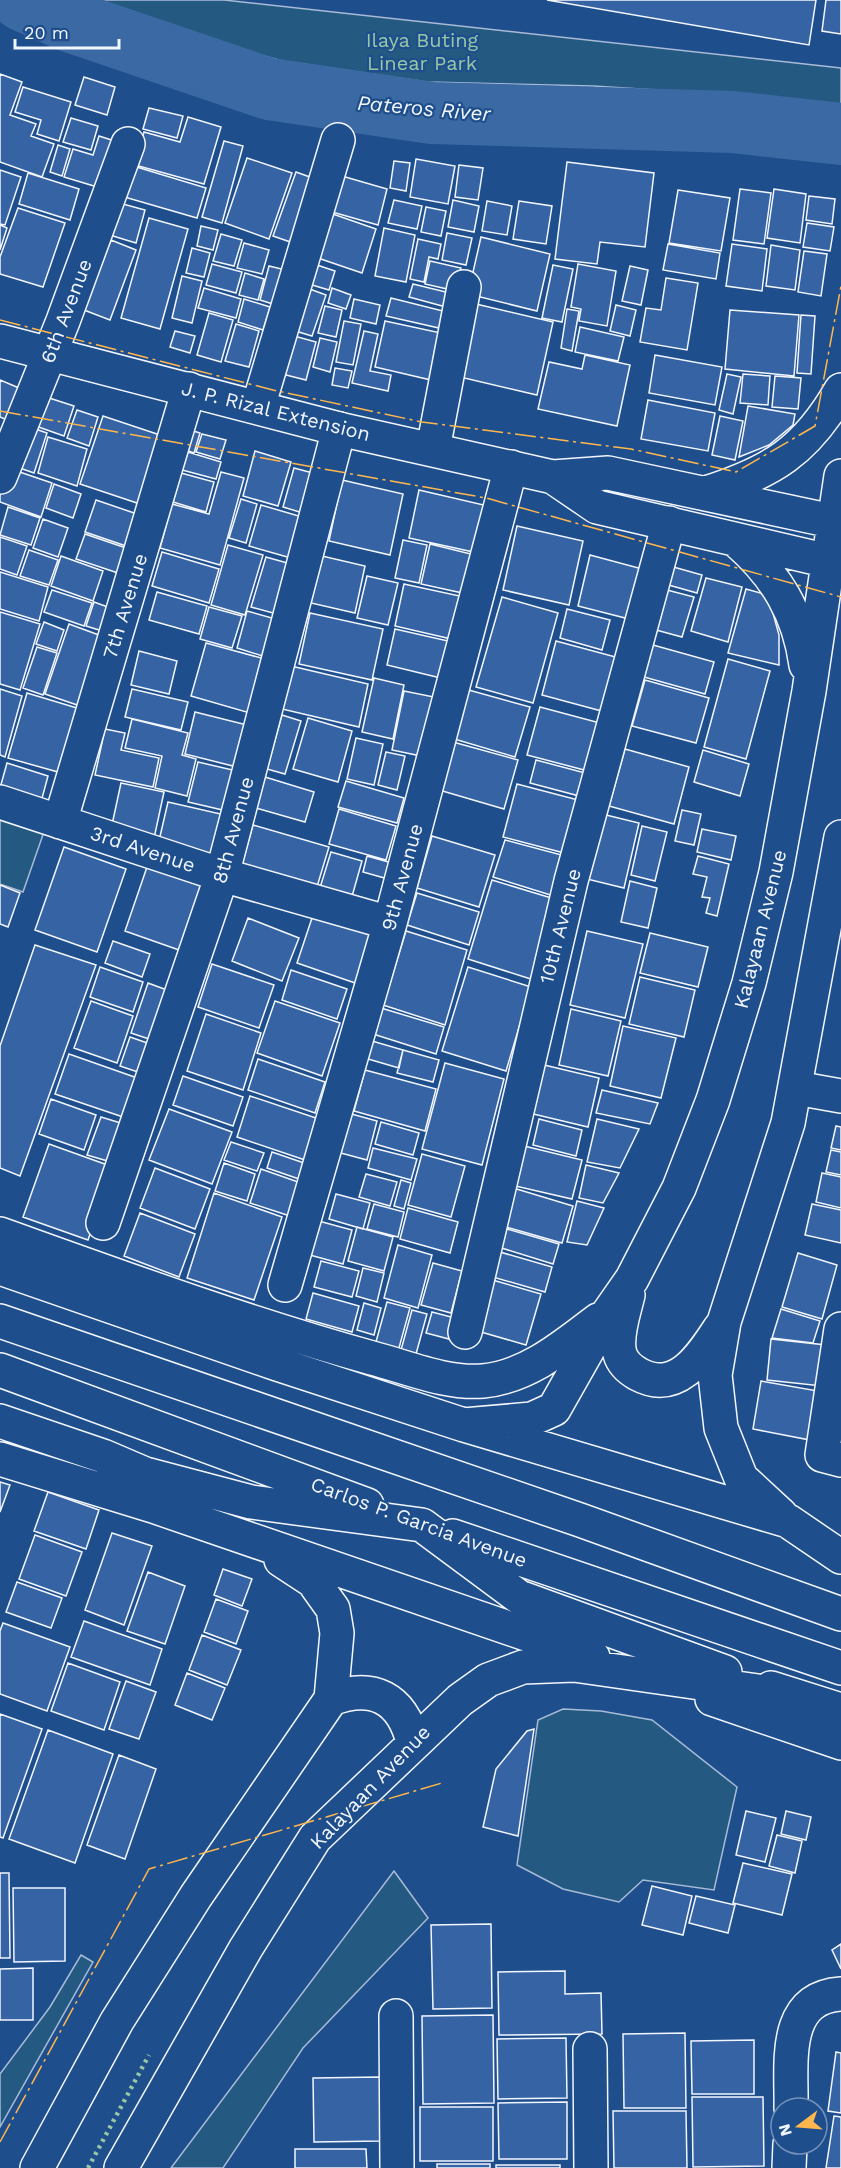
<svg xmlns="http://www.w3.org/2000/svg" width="841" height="2168" viewBox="0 0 841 2168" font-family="'Work Sans',sans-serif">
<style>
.green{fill:#245a82;stroke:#a8bbd7;stroke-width:1.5}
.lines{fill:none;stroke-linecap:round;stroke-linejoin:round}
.river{stroke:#3b69a3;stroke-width:62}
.building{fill:#3563a3;stroke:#f2f6ff;stroke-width:1.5}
.minor-casing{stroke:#f2f6ff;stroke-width:36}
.major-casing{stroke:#f2f6ff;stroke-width:36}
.minor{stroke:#1f4e8c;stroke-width:33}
.major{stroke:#1f4e8c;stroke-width:33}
.hedge{stroke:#97c8a6;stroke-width:4.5;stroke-dasharray:3 4.5;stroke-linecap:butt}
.power{stroke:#ffb74d;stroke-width:1.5;stroke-dasharray:21 4.5 3 4.5;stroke-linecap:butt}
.labels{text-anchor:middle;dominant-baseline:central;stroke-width:4.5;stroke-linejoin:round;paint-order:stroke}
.park-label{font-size:20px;fill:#97c8a6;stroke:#1f4e8c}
.street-label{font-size:20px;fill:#f2f6ff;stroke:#1f4e8c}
.water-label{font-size:21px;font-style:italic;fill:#f2f6ff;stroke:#1f4e8c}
</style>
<rect width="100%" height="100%" fill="#1f4e8c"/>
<path class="green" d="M77,0H224L841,68V106L753,96L593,86L427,82L282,61L77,2Z
M0,810L46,826L23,892L0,884Z
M563,1709L601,1711L652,1720L737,1787L714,1890L643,1880L619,1902L563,1889L517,1865L538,1720Z
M394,1871L428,1918L303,2048L223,2168H171Z
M81,1955L93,1962L0,2127V2074L50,2007Z"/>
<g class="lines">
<path class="river" d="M22,0L69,21L269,89L432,113L733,122L841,134"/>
</g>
<path class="building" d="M547,0H816L809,45Z
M826,0H841V34L822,31Z
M0,74L22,82L10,115L36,124L31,136L54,144L42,177L0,162Z
M84,77L115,87L107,115L75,105Z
M23,87L71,102L59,141L37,134L41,120L15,112Z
M149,108L183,116L177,138L143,129Z
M188,117L221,127L204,184L135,165L144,132L180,142Z
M71,118L98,126L91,150L63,142Z
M99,136L118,142L104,189L64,177L73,149L93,155Z
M224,141L243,146L222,223L202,217Z
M58,145L70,149L62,176L50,172Z
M247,158L292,173L269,239L225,223Z
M416,159L455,166L448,204L410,197Z
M394,161L410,163L406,191L390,188Z
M567,162L654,173L645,247L600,242L597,264L555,259Z
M130,165L206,188L197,218L121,196Z
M459,165L483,168L478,200L455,197Z
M0,170L21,177L5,225L0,224Z
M296,172L321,181L299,245L273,236Z
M28,173L79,189L70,220L19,204Z
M335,174L387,189L378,225L325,210Z
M740,189L771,193L764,244L733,240Z
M774,189L806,194L800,243L767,238Z
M678,190L730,198L721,251L669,243Z
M809,196L835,199L832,224L806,220Z
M394,200L422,206L417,229L388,223Z
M453,200L479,206L474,232L448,227Z
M112,201L145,210L136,243L103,233Z
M487,201L512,206L507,235L482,231Z
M519,201L552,206L546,244L513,239Z
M426,207L446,211L441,236L421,232Z
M18,208L65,223L43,287L0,274V257Z
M327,212L376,229L362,273L312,256Z
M149,218L188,229L160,329L121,318Z
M807,223L834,227L830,251L803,247Z
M0,225L7,228L0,250Z
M201,226L218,230L213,250L197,246Z
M384,228L415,235L406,282L375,276Z
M447,233L472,238L466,265L442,260Z
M221,234L242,240L234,266L213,261Z
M481,237L550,254L537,311L468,294Z
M418,239L441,244L438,259L429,257L424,282L410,279Z
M111,240L136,250L110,320L84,310Z
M244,243L269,250L262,274L237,268Z
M668,244L720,253L716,279L663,270Z
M732,244L767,249L762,291L726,286Z
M771,245L800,250L795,290L766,286Z
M192,248L210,253L204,277L186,273Z
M804,251L827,254L821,296L798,292Z
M430,261L461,268L456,291L425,284Z
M308,262L335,271L329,290L302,282Z
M212,264L242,272L236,293L206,285Z
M578,264L616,271L607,326L579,321L581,309L571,307Z
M553,265L573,269L562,322L542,318Z
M269,266L286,270L276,305L260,300Z
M630,266L648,270L641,305L622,301Z
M245,273L264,279L258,300L239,295Z
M182,276L202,281L192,323L172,318Z
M666,278L698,283L687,350L640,342L646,308L661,310Z
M413,284L450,293L446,307L409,297Z
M204,288L241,299L236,318L198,308Z
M307,288L326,295L312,336L292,330Z
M332,288L351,295L346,309L328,303Z
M391,298L443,311L439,328L386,316Z
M244,299L270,307L263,330L238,322Z
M354,299L380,305L376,324L350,318Z
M476,304L553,322L537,395L460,377Z
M616,305L636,310L630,336L610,331Z
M325,306L342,310L336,337L318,333Z
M567,309L579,311L572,351L561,348Z
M730,310L799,315L794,376L725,369Z
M209,313L233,320L221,362L197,355Z
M801,315L815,316L811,374L797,373Z
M344,321L361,324L353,365L336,362Z
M385,321L441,333L431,380L375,367Z
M236,324L259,331L249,367L225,361Z
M580,327L624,337L618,361L575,352Z
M175,331L195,336L190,353L170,347Z
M364,331L378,334L370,371L391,375L388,391L352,383Z
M287,334L316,342L306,380L278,373Z
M320,338L337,342L330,372L313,367Z
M585,355L630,365L617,426L538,409L549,362L582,369Z
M655,355L722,367L715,405L649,393Z
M335,368L352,371L348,388L332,385Z
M727,374L741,377L733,414L719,410Z
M743,374L770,376L768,405L740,403Z
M775,376L801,378L798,409L772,407Z
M0,380L19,388L7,420L0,417Z
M40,395L74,406L64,436L30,424Z
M648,400L715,413L708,451L641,439Z
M748,406L795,414L793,425L769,445L739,457Z
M77,410L98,417L89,446L67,438Z
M103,416L166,437L143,505L80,484Z
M720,416L743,421L735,460L712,455Z
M27,426L47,433L34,473L14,466Z
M187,429L200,433L194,453L182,449Z
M202,434L226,440L220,459L196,452Z
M48,437L87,449L77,486L38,473Z
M255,451L291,462L278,506L243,496Z
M188,452L221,462L216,479L182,470Z
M8,468L52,483L41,517L0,502V493Z
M294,468L324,476L313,516L283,507Z
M221,472L244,478L220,565L160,548L172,504L209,514Z
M181,473L214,482L206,512L173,502Z
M342,480L403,494L390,555L329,541Z
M54,484L81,494L73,518L46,508Z
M419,490L488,506L478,553L409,538Z
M241,499L257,504L246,543L229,538Z
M96,500L140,515L129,547L85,532Z
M261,505L309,519L298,560L249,546Z
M8,507L40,518L31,545L0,535Z
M43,519L68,528L58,557L33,548Z
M517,526L583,541L569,605L503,590Z
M85,534L126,548L118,573L76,559Z
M0,537L27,546L17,575L0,569Z
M403,540L427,545L419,583L395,578Z
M430,544L475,555L467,594L421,584Z
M228,545L263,555L245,615L211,605Z
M29,550L58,560L49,585L20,576Z
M162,552L219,569L209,603L152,586Z
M590,555L646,570L633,620L578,606Z
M61,556L103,571L93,601L51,586Z
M322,556L365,566L355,613L311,603Z
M266,557L298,566L284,616L251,607Z
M670,566L702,575L697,593L665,584Z
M0,572L48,587L39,621L0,609Z
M367,576L398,583L388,625L357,618Z
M706,578L742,587L728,642L691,631Z
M404,584L469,598L460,641L395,626Z
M746,589L768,595L779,635V665L728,653Z
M52,590L92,603L84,626L44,612Z
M667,590L694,597L682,637L656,630Z
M157,592L207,606L199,634L149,620Z
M502,597L558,613L533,703L476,687Z
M94,602L116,610L109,633L86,626Z
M209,607L242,616L232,648L200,639Z
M567,609L610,620L602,650L560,638Z
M247,611L279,620L269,658L237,648Z
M0,612L40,624L20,690L0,684Z
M310,613L383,629L372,680L299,664Z
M44,622L64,630L57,651L36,644Z
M69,624L107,638L83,707L45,694Z
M395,629L457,643L449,680L387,665Z
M556,641L623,659L609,713L542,695Z
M206,643L272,661L257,715L191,696Z
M653,645L714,662L705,694L644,677Z
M37,647L57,653L43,695L23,688Z
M139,651L177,661L169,694L131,685Z
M728,659L770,671L746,759L704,747Z
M291,666L368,684L359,727L282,709Z
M374,678L404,685L393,739L362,732Z
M645,680L709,698L696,743L632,726Z
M0,689L22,696L5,757L0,755Z
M132,689L188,702L181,730L125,717Z
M465,689L530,707L515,757L451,738Z
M404,691L434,697L421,756L392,750Z
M27,693L77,708L58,772L8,758Z
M540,707L600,723L588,771L527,755Z
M195,712L247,725L237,767L185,754Z
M282,715L301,721L285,774L267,769Z
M308,718L352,731L338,782L293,769Z
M132,719L188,733L182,755L196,759L187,796L155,788L162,756L125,748Z
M105,729L125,733L121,750L159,758L153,787L95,775Z
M356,738L383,744L374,785L347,779Z
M453,742L518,760L504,809L439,790Z
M625,749L689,767L674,824L609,806Z
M703,750L749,764L740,796L694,782Z
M386,752L405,756L397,790L378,785Z
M536,760L589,774L583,797L530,783Z
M198,762L237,771L227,811L188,802Z
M7,763L48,776L41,802L0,788Z
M265,777L314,792L305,822L256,808Z
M346,781L404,798L397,823L338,807Z
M121,783L164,792L153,843L110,834Z
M517,784L582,801L568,854L503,837Z
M168,802L225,815L214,859L158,845Z
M339,809L396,826L386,860L329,844Z
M682,810L701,814L694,845L675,841Z
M602,814L639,823L624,888L587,879Z
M253,825L329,847L316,890L241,868Z
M642,826L667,832L655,881L631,875Z
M702,829L736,836L731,860L697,852Z
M432,836L495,855L479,907L417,888Z
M505,840L569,857L557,897L493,877Z
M64,847L126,869L97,952L35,930Z
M331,852L362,861L351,900L319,891Z
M367,856L392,863L388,879L363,872Z
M698,856L729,864L717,916L706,913L710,898L702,897L707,877L693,874Z
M147,867L201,886L179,950L125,931Z
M492,880L558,900L534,980L468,959Z
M630,881L657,888L648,928L621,922Z
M0,885L20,893L8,927L0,924Z
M417,893L479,912L469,945L407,925Z
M315,909L376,929L358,984L297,963Z
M248,918L299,938L282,981L232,961Z
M406,931L467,950L445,1025L383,1005Z
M587,931L643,944L625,1018L570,1005Z
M650,933L708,947L698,987L640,973Z
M113,941L150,954L142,977L105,963Z
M35,945L96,965L20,1176L0,1168V1046Z
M212,964L274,985L259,1028L198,1007Z
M100,967L143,982L133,1012L90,997Z
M468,967L531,987L506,1071L442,1051Z
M291,970L347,989L337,1019L282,1000Z
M640,977L695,990L684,1037L629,1024Z
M148,983L175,993L158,1042L131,1033Z
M91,1001L133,1016L117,1063L74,1048Z
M275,1001L340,1023L322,1076L257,1053Z
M381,1008L444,1027L436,1054L373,1034Z
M571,1009L621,1021L608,1076L559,1065Z
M206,1014L261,1033L243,1090L187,1071Z
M623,1026L676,1038L661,1098L610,1086Z
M130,1037L156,1046L147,1075L120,1066Z
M372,1041L403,1050L399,1068L368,1059Z
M403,1050L439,1060L433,1082L397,1073Z
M69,1054L143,1080L129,1119L55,1094Z
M258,1059L325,1082L315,1113L248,1090Z
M445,1063L504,1079L482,1165L422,1149Z
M540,1064L599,1078L588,1127L529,1113Z
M365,1070L436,1089L425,1131L354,1111Z
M183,1076L243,1097L233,1126L173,1105Z
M602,1090L658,1103L650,1124L596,1113Z
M250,1096L319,1119L305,1160L237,1137Z
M51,1099L96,1115L84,1150L39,1134Z
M169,1109L232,1132L212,1184L149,1160Z
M348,1113L377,1121L367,1160L337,1152Z
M101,1117L124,1124L111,1162L87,1155Z
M539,1119L582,1130L576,1156L533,1145Z
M597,1119L639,1129L620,1168L587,1162Z
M381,1122L419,1133L413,1155L375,1144Z
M836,1126L841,1127V1150L831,1148Z
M231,1142L264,1153L257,1171L224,1160Z
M49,1144L113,1167L88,1240L23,1217Z
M520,1145L582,1160L572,1199L511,1185Z
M373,1148L417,1159L411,1180L368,1168Z
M831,1150L841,1152V1175L826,1172Z
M272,1152L307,1164L302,1180L267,1168Z
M422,1154L465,1166L451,1217L408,1205Z
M224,1163L255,1174L247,1201L215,1191Z
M586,1165L619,1173L603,1203L579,1198Z
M155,1168L210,1189L195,1229L140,1208Z
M261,1169L301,1183L290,1216L250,1203Z
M822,1173L841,1177V1208L816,1202Z
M366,1174L397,1182L390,1206L359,1197Z
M401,1180L411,1183L404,1209L394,1206Z
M510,1187L573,1206L562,1243L499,1225Z
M214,1193L282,1217L254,1300L187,1278Z
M336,1194L370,1203L363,1229L329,1219Z
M577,1201L604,1208L587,1245L567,1242Z
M374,1204L404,1212L398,1237L367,1229Z
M812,1204L841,1210V1243L805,1235Z
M408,1208L458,1222L450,1253L400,1239Z
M140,1213L195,1234L179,1277L124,1256Z
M315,1220L352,1230L343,1264L306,1254Z
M357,1227L393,1237L384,1271L348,1261Z
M500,1227L559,1244L553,1264L495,1246Z
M398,1245L432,1255L418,1308L384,1298Z
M493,1250L552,1267L545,1292L486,1275Z
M798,1253L837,1265L822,1319L782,1307Z
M321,1261L359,1271L352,1297L314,1287Z
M433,1263L462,1271L451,1313L421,1305Z
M363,1268L384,1273L377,1302L356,1296Z
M489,1279L541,1294L526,1345L474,1330Z
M313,1293L359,1306L352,1332L306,1319Z
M387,1302L410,1308L397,1355L374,1349Z
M364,1303L381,1308L374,1335L357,1330Z
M781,1309L820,1321L813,1343L772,1338Z
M412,1310L427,1314L416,1354L401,1350Z
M432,1312L455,1318L449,1339L426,1333Z
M771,1339L826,1345L822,1386L767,1380Z
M761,1381L818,1391L810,1440L753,1429Z
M0,1482L10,1485L0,1512Z
M48,1492L99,1510L86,1549L34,1531Z
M112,1533L152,1546L124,1625L85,1610Z
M35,1535L82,1552L66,1596L19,1579Z
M223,1569L252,1579L242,1606L214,1595Z
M148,1572L185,1586L165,1644L127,1631Z
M17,1582L62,1598L51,1628L6,1612Z
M216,1599L248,1611L236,1644L204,1632Z
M84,1621L162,1649L150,1685L71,1657Z
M3,1623L70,1647L47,1711L0,1694V1631Z
M202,1635L241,1650L227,1685L189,1670Z
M68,1663L120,1682L104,1730L51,1711Z
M187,1673L225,1688L212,1720L175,1705Z
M126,1681L156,1692L139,1739L109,1729Z
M0,1714L42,1729L3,1838L0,1837Z
M534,1729L518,1836L483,1827L496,1769L527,1731Z
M48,1730L113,1754L75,1863L9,1839Z
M119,1755L156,1769L125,1859L87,1845Z
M746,1811L776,1818L765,1862L736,1855Z
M786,1811L811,1817L806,1840L781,1834Z
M777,1835L802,1841L795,1873L769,1866Z
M743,1863L792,1874L782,1915L733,1903Z
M0,1873H9L10,1958H0Z
M652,1886L692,1896L683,1935L642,1925Z
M13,1888H65V1961L14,1962Z
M696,1896L735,1905L728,1933L689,1923Z
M491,1924L492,2008L433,2009L431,1925Z
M841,1944V1969L832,1950Z
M33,1968V2020H0V1969Z
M565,1971V1994L601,1993L602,2034L499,2035L498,1972Z
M493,2015L494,2103L423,2104L422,2016Z
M685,2033L686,2108H624L623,2034Z
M566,2038L567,2098L498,2099L497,2039Z
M754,2040V2094H692L691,2041Z
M836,2052L841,2053V2113L828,2111Z
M380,2077L381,2141L314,2142L313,2078Z
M692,2097H763L764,2166L693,2167Z
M567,2102V2159H499L498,2103Z
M420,2107H493V2161H420Z
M613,2111H686L687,2168H614Z
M834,2116L841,2117V2168H826Z
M295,2149H366L367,2168H295Z
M437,2164H490V2168H437Z
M496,2165H560V2168H496Z"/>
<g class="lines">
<g class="minor-casing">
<path id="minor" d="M258,407L338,140
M433,449L464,287
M0,477L63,321L128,144
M0,802L222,875L390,923
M60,822L189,389
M796,1088L841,1096
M103,1223L222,875L339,429
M285,1285L390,923L511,467
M841,1329L822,1455L841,1460
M465,1332L571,881L669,523
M396,2016L397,2168
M590,2049L591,2168
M791,2108C792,2064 781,1998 841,1994
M789,2168L790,2144"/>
</g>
<g class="major-casing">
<path id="major" d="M0,341L339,429L553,477L608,473L841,523
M553,477L597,507L841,564
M706,493C772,472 806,451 841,390
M737,541C776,575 799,613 806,665
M0,1234C123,1278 246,1323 372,1358C407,1367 446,1384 483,1381C527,1377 564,1346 598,1320
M0,1268L277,1364L464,1425L788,1521L841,1557
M628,1295C624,1312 615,1337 620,1354C623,1364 631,1370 638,1374C677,1395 701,1357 720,1328
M0,1321L580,1520L841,1614
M0,1370L367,1505
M0,1421L103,1456L145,1474L251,1502L422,1525L519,1597L725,1672
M464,1425L532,1419L554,1409L609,1312L632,1279L679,1188L713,1100L749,983L776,872L809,691L841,476
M0,1459L153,1506L593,1657
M781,1515L741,1478L721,1428L715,1375L724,1322L788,1123L841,837
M453,1536L841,1668
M771,1688L841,1710
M331,1699C373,1683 402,1698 413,1742
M712,1699L841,1743
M37,2168L117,2021L196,1896L331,1699L337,1633L333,1609L313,1581L281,1560
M121,2168L246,1948L315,1838L460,1700L488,1680L523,1667L574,1665L792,1696"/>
</g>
<use href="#minor" class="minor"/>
<use href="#major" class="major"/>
<path class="hedge" d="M88,2168L149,2055"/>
<path class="power" d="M0,320L273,390L422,422L631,449L736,472L815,426L841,286
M0,411L486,498L841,597
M0,2142L149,1869L442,1783"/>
</g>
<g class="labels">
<g class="park-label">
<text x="422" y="40">Ilaya Buting<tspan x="422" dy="23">Linear Park</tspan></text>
</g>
<g class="street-label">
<text transform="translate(66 311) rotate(-69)">6th Avenue</text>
<text transform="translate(276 411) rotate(14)">J. P. Rizal Extension</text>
<text transform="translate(125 606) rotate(-73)">7th Avenue</text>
<text transform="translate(233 830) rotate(-75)">8th Avenue</text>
<text transform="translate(143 849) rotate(18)">3rd Avenue</text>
<text transform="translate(402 877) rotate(-75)">9th Avenue</text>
<text transform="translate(560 926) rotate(-76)">10th Avenue</text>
<text transform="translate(760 929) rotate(-76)">Kalayaan Avenue</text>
<text transform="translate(419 1522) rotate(20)">Carlos P. Garcia Avenue</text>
<text transform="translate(370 1787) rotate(-46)">Kalayaan Avenue</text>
</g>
<g class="water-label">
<text transform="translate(424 108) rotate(5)">Pateros River</text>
</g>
</g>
<g transform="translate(799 2126) rotate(254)"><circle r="28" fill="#1f4e8c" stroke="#7391ba" stroke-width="1.5"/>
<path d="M0-4.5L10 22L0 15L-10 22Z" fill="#ffb74d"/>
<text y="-9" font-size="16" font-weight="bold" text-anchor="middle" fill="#f2f6ff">N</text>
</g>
<path d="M15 39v9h104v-9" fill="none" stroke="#f2f6ff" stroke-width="3"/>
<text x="24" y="39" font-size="18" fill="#f2f6ff" stroke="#1f4e8c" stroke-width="4.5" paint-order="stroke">20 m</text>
</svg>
